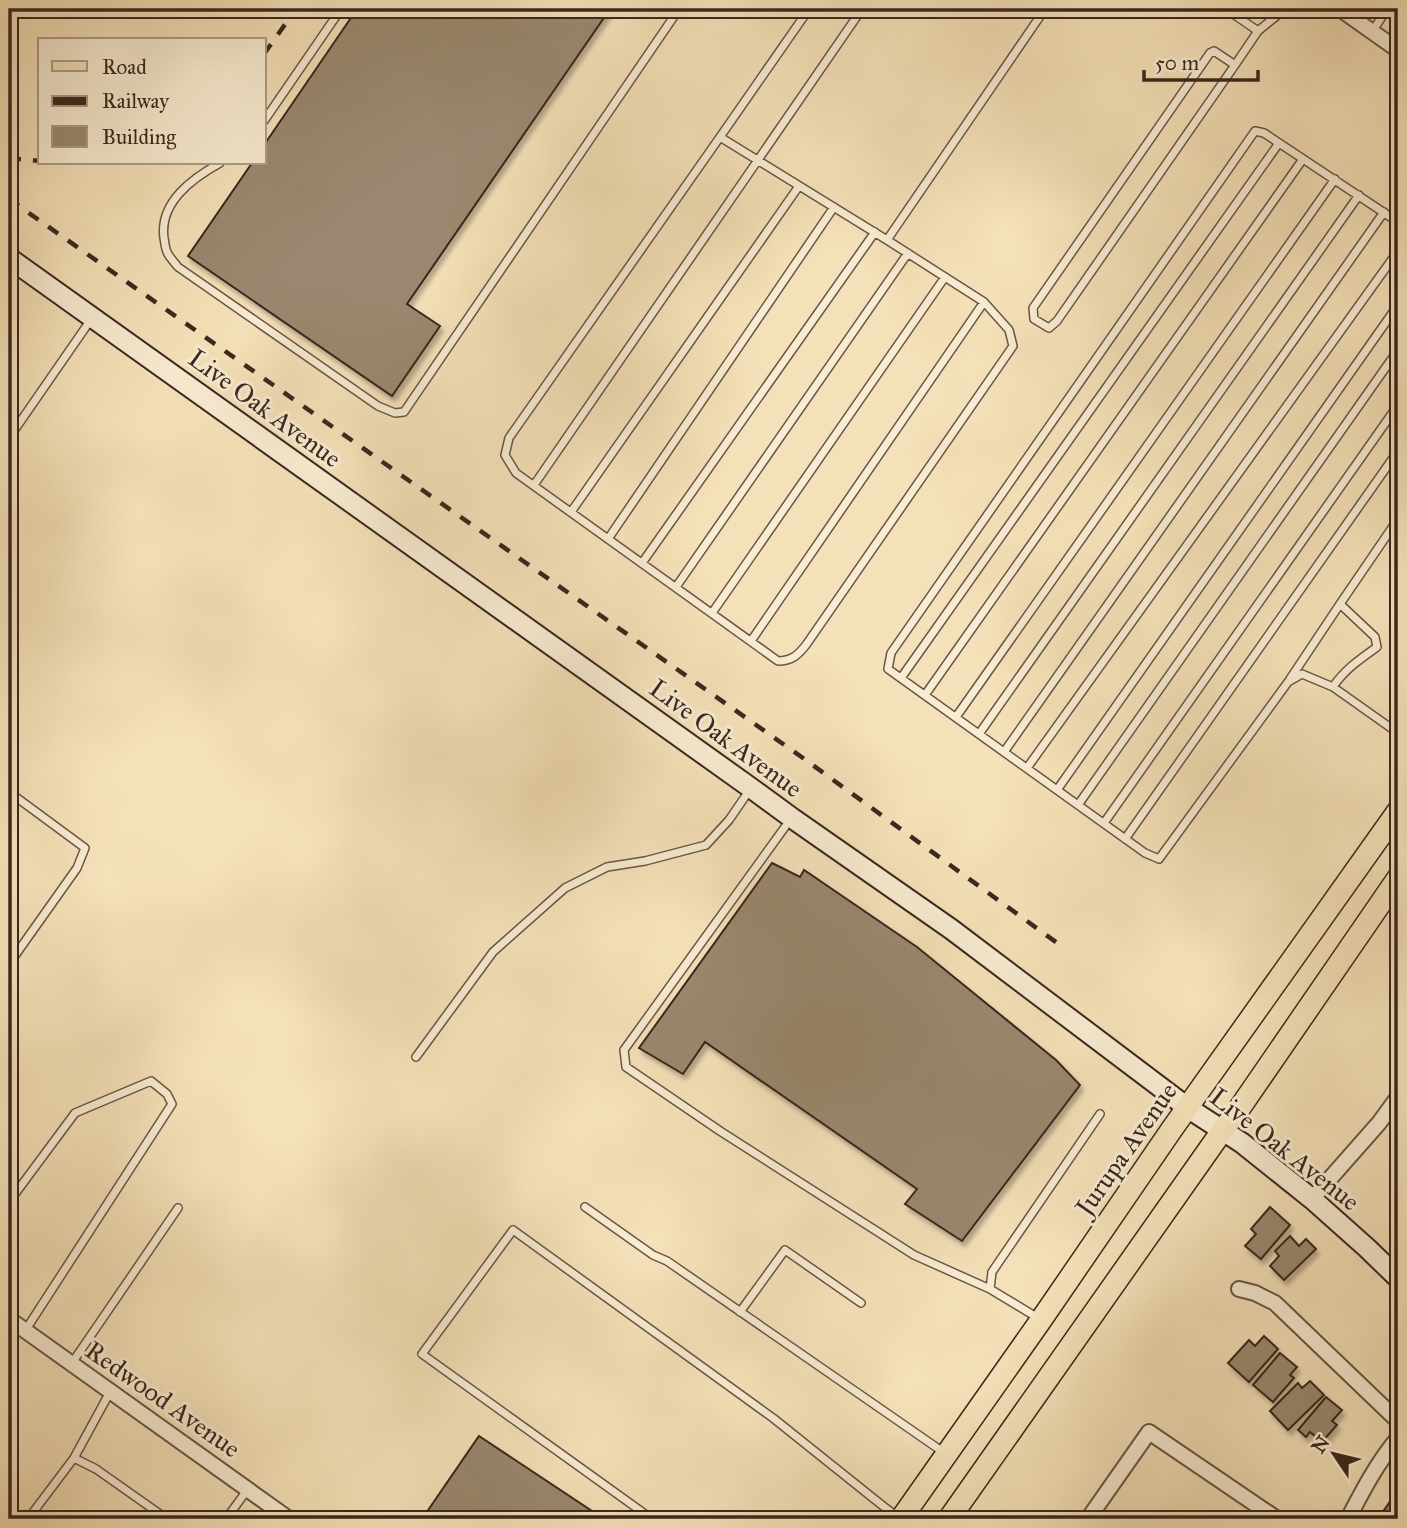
<svg xmlns="http://www.w3.org/2000/svg" width="1407" height="1528" viewBox="0 0 1407 1528" font-family="'IM FELL Great Primer',serif">
<style>
.building{fill:#9a886f;stroke:#38281e;stroke-width:2;filter:url(#shadow)}
.lines{fill:none;stroke-linecap:round;stroke-linejoin:round}
.lane-casing{stroke:#675645;stroke-width:10}
.street-casing{stroke:#675645;stroke-width:18}
.secondary-casing{stroke:#38281e;stroke-width:23}
.primary-casing{stroke:#38281e;stroke-width:24}
.lane{stroke:#f8ecd2;stroke-width:7}
.street{stroke:#f8ecd2;stroke-width:14}
.secondary{stroke:#f8ecd2;stroke-width:19}
.primary{stroke:#f5e1b9;stroke-width:21}
.rail{stroke:#38281e;stroke-width:4.5;stroke-dasharray:12 12;stroke-linecap:butt}
.labels{text-anchor:middle;dominant-baseline:central;stroke-width:6;stroke-linejoin:round;paint-order:stroke}
.street-label{font-size:26px;fill:#38281e;stroke:#f8ecd2}
</style>
<defs>
<filter id="shadow"><feDropShadow dx="3" dy="5" stdDeviation="2" flood-color="#0004"/></filter>
</defs>
<rect width="100%" height="100%" fill="#f5e1b9"/>
<filter id="stains"><feTurbulence type="fractalNoise" baseFrequency=".00286" numOctaves="4"/><feColorMatrix values="0 0 0 0 .2 0 0 0 0 .09 0 0 0 0 .02 0 0 0 .5 -.17"/></filter>
<radialGradient id="worn" r=".72"><stop offset=".6" stop-color="#630" stop-opacity="0"/><stop offset="1" stop-color="#630" stop-opacity=".3"/></radialGradient>
<path class="building" d="M357,9H610L407,304L440,326L392,396L188,256L252,163H264V145Z
M772,863L800,877L804,870L917,947L1056,1060L1080,1085L962,1241L905,1204L917,1189L705,1042L683,1074L639,1048Z
M1270,1207L1290,1225L1261,1259L1245,1246L1256,1234L1251,1229Z
M1290,1236L1299,1246L1306,1239L1316,1249L1284,1280L1270,1266L1279,1256L1275,1251Z
M1264,1336L1278,1349L1249,1382L1228,1363L1249,1340L1255,1346Z
M1280,1353L1297,1367L1290,1375L1294,1378L1273,1402L1253,1385Z
M1310,1381L1324,1395L1288,1430L1270,1411L1298,1383L1302,1388Z
M1326,1397L1342,1410L1332,1421L1337,1425L1322,1442L1310,1432L1306,1437L1298,1430Z
M479,1436L604,1519H422Z
M1394,1496L1398,1499V1519H1392L1382,1513Z"/>
<g class="lines">
<g class="lane-casing">
<path id="lane" d="M1226,9L1258,31L1285,9
M1372,32L1387,9
M1235,65L1214,51L1210,53L1033,308L1034,319L1049,328L1057,321L1235,65L1258,31
M264,121L341,9
M720,137L509,438L505,455L516,473L778,661C792,661 798,655 806,645L1013,346L1009,330L984,302L887,240L720,137L809,9
M220,163C193,178 159,202 164,238C165,243 165,249 168,254C171,259 175,263 178,267L378,406L395,413L404,412L679,9
M1398,222L1264,133L1255,131L891,653L888,669L1145,853L1159,859L1288,682L1302,674L1333,687L1398,733
M887,240L1045,9
M9,438L92,318
M534,485L862,9
M571,512L799,186
M608,539L834,207
M642,563L875,232
M676,587L908,253
M712,613L945,277
M751,641L984,302
M901,678L1279,143
M1290,679L1340,604
M1333,687C1344,670 1360,659 1377,647L1375,637L1340,604L1398,519
M925,695L1303,159
M956,717L1335,179
M979,734L1359,195
M1004,752L1384,212
M1027,768L1398,251
M1057,790L1398,305
M9,792L85,848L77,868L9,964
M1078,805L1398,350
M790,820L624,1050L626,1067L720,1131L914,1255L990,1289
M1104,823L1398,405
M1125,839L1398,451
M416,1057L493,952L565,888L607,867L645,861L706,845L729,820L751,788
M9,1202L75,1113L151,1081L167,1094L172,1104L25,1331
M585,1207L653,1255L667,1261L946,1454
M740,1312L785,1250L861,1303
M1038,1318L990,1289L992,1272L1100,1114
M72,1363L178,1208
M74,1458L96,1469L167,1519
M28,1519L74,1458L110,1392
M226,1519L248,1489
M652,1519L422,1354L513,1230L773,1418L883,1506L899,1518"/>
</g>
<g class="street-casing">
<path id="street" d="M1340,9L1398,50
M1312,1199L1379,1123L1398,1097
M1239,1289L1255,1293L1275,1303L1398,1421
M9,1319L289,1519
M1088,1519L1149,1432L1277,1519
M1348,1519C1363,1490 1377,1463 1398,1438"/>
</g>
<g class="secondary-casing">
<path id="secondary" d="M9,258L751,788L792,818L951,929L1188,1108L1242,1143L1312,1199L1367,1248L1398,1278"/>
</g>
<g class="primary-casing">
<path id="primary" d="M901,1519L1041,1320L1172,1129L1398,811
M949,1519L1222,1131L1239,1109L1398,878"/>
</g>
<use href="#lane" class="lane"/>
<use href="#street" class="street"/>
<use href="#secondary" class="secondary"/>
<use href="#primary" class="primary"/>
<path class="rail" d="M264,54L296,9
M9,158L40,161
M9,199L803,758L1064,948"/>
</g>
<g class="labels">
<g class="street-label">
<text transform="translate(265 408) rotate(36)">Live Oak Avenue</text>
<text transform="translate(726 738) rotate(36)">Live Oak Avenue</text>
<text transform="translate(1126 1149) rotate(-55)">Jurupa Avenue</text>
<text transform="translate(1285 1149) rotate(38)">Live Oak Avenue</text>
<text transform="translate(163 1399) rotate(35)">Redwood Avenue</text>
</g>
</g>
<rect width="1407" height="1528" fill="none" stroke="#f5e1b9" stroke-width="35"/>
<rect x="10" y="10" width="1386" height="1507" fill="none" stroke="#38281e" stroke-width="3.5"/>
<rect x="18" y="18" width="1372" height="1493" fill="none" stroke="#38281e" stroke-width="2"/>
<rect x="38" y="38" width="228" height="126" fill="#f8ecd2" stroke="#ab9e8a" stroke-width="2"/>
<rect x="52" y="61" width="35" height="10" fill="#f5e1b9" stroke="#ab9e8a" stroke-width="2"/>
<text x="102" y="74" font-size="21" fill="#38281e">Road</text>
<rect x="52" y="96" width="35" height="10" fill="#38281e" stroke="#ab9e8a" stroke-width="2"/>
<text x="102" y="108" font-size="21" fill="#38281e">Railway</text>
<rect x="52" y="126" width="35" height="21" fill="#9a886f" stroke="#ab9e8a" stroke-width="2"/>
<text x="102" y="144" font-size="21" fill="#38281e">Building</text>
<g transform="translate(1334 1454) rotate(305)" stroke="#f8ecd2" stroke-width="5" paint-order="stroke">
<path d="M0-5L12 26L0 18L-12 26Z" fill="#38281e"/>
<text y="-10" font-size="19" font-weight="bold" text-anchor="middle" fill="#38281e">N</text>
</g>
<path d="M1144 70v10h114v-10" fill="none" stroke="#38281e" stroke-width="3.5"/>
<text x="1155" y="70" font-size="21" fill="#38281e" stroke="#f8ecd2" stroke-width="5" paint-order="stroke">50 m</text>
<rect width="100%" height="100%" filter="url(#stains)"/>
<rect width="100%" height="100%" fill="url(#worn)"/>
</svg>
